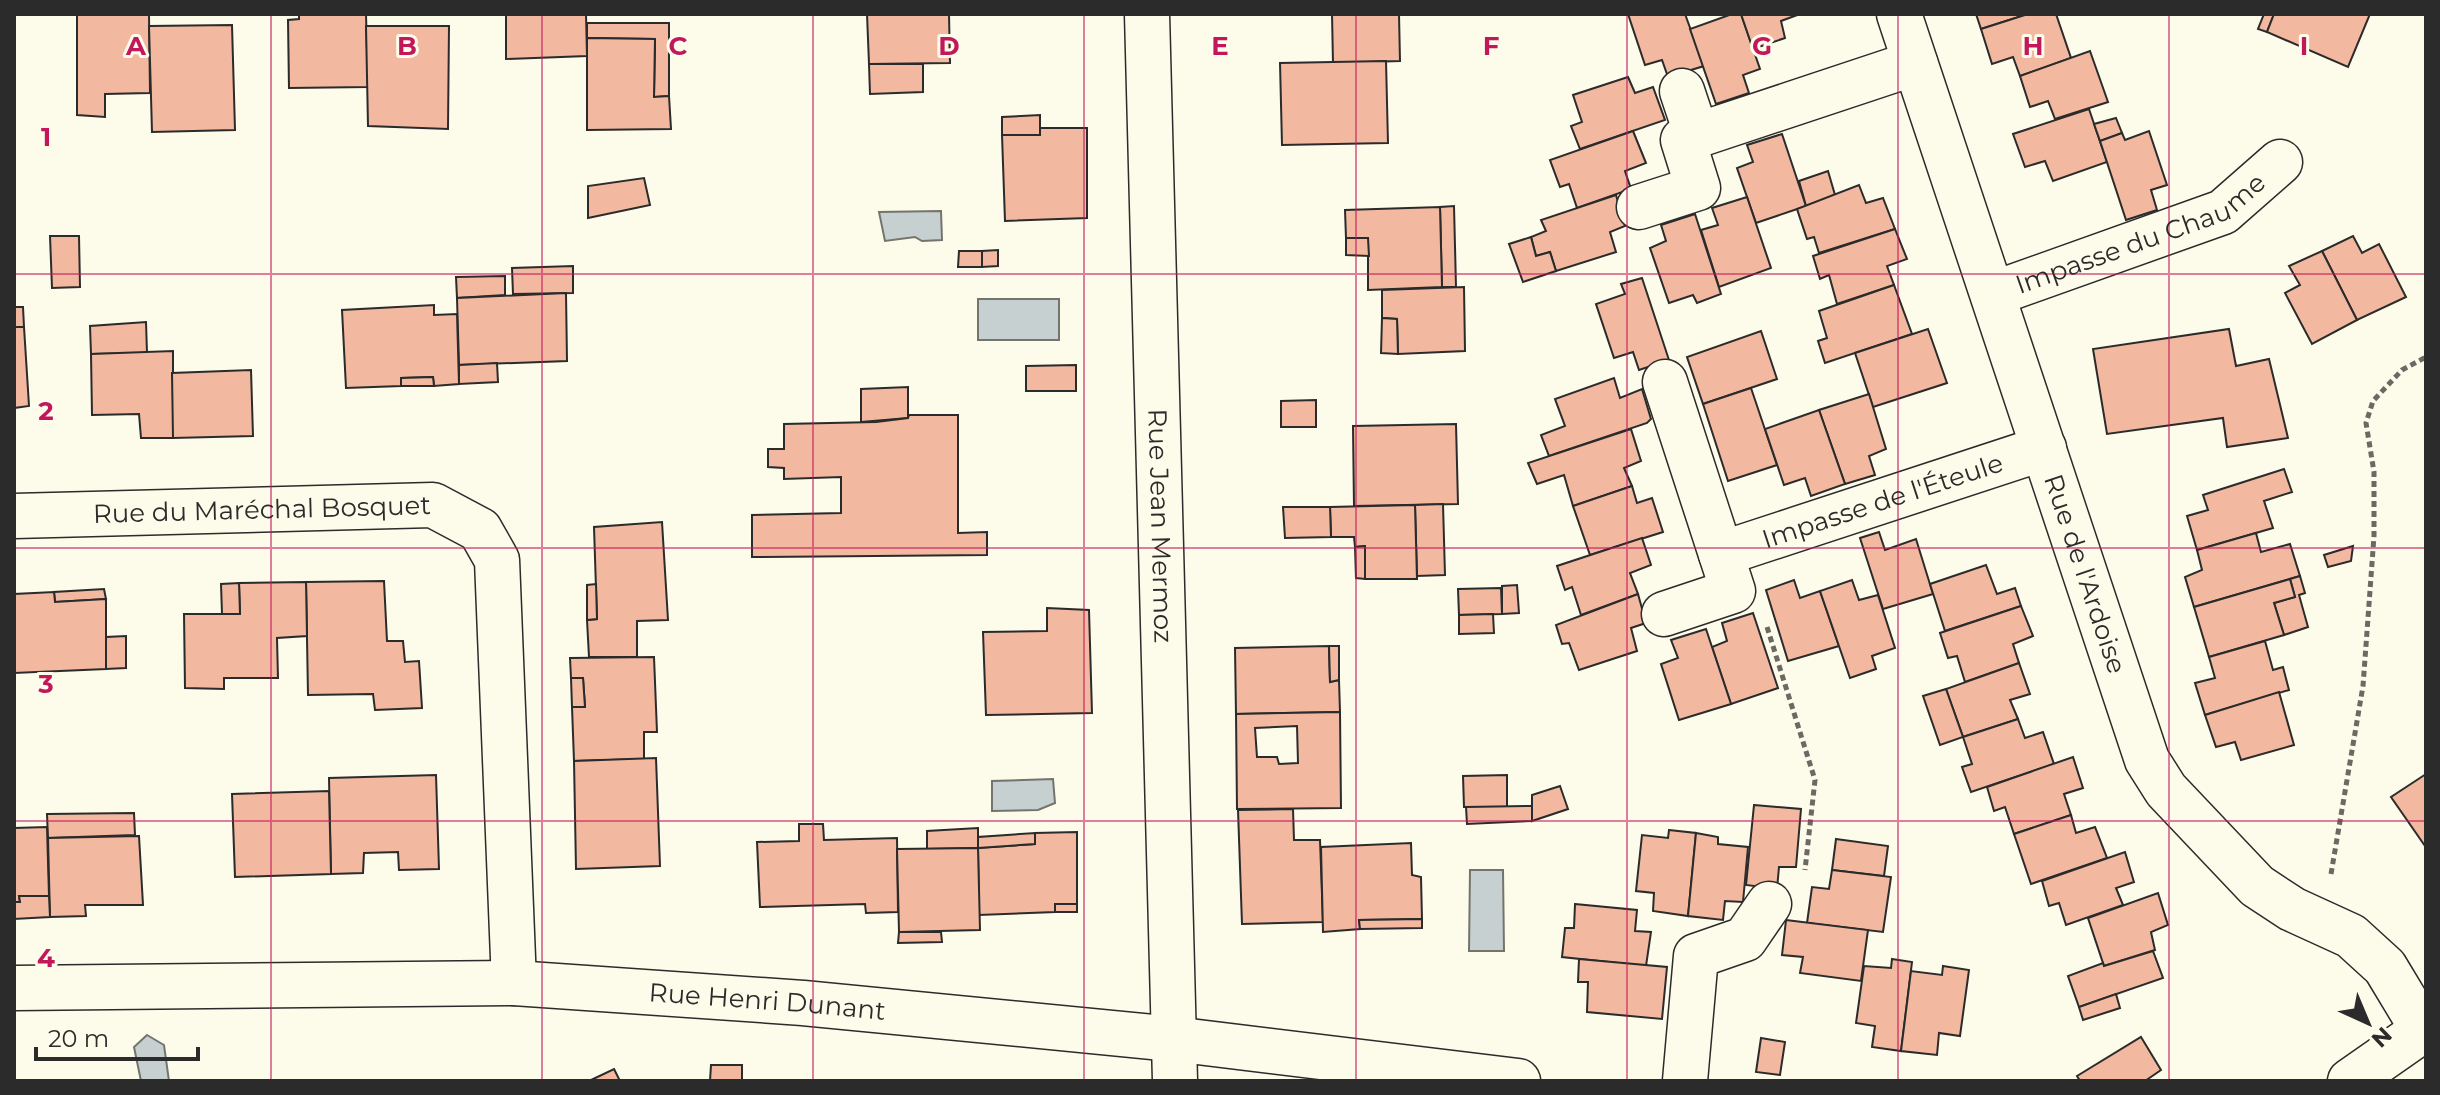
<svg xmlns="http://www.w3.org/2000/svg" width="2440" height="1095" font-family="Montserrat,sans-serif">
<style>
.water{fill:#c7d0d0;stroke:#74746e;stroke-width:2}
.building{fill:#f2b8a0;stroke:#2b2b2b;stroke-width:2;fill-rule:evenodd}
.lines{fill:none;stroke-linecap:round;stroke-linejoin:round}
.minor-casing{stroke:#2b2b2b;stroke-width:47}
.major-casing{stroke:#2b2b2b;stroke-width:47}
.path{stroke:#6a6964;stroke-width:5;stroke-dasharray:6 4;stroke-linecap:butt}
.minor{stroke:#fdfbea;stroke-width:44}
.major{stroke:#fdfbea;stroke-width:44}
.grid{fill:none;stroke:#c2185b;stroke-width:2;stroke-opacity:0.55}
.labels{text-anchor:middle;stroke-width:6;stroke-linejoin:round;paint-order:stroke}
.street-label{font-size:26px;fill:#2b2b2b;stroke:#fdfbea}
.grid-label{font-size:26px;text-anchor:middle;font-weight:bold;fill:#c2185b;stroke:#fdfbea;stroke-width:6;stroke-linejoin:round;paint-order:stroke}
</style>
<rect width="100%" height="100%" fill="#fdfbea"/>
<g class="water">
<polygon points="941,211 942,240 922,241 915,237 885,241 879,212"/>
<rect x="978" y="299" width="81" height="41"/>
<polygon points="1053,779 1055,803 1038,810 992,811 992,781"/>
<polygon points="1470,870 1503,870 1504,951 1469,951"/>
<polygon points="147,1035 164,1045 169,1081 141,1081 134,1047"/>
</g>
<g class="building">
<polygon points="77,14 149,14 150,93 105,94 105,117 77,115"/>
<polygon points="299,14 366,14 368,87 289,88 288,20 299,19"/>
<polygon points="506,14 586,14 587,56 506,59"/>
<polygon points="867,14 949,14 950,63 869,64"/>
<polygon points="1332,14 1399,14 1400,61 1333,63"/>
<polygon points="1628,14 1685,14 1704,66 1668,77 1662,60 1645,65"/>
<polygon points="1732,14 1741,14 1760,69 1743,75 1749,93 1716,104 1690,29"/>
<polygon points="1741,14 1800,14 1781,21 1785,38 1753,49"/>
<polygon points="1976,14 2028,14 1981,29"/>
<polygon points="2028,14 2056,14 2071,58 2020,76 2013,57 1992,64 1981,29"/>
<polygon points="2264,14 2274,14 2267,32 2258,29"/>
<polygon points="2274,14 2370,14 2348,67 2267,32"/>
<polygon points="587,23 669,23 669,96 654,97 655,39 587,38"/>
<polygon points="232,25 235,130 152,132 149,26"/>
<polygon points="366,26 449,26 448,129 368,126"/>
<polygon points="587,38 655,39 654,97 669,96 671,129 587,130"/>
<polygon points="2090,51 2108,102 2055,119 2048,101 2030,107 2020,76"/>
<polygon points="1386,61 1388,143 1282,145 1280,63"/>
<polygon points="869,64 923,64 923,92 870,94"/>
<polygon points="1628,77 1635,93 1653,87 1665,120 1580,149 1571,126 1582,122 1573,95"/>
<polygon points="2089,109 2107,162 2053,181 2045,161 2025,167 2013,134"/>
<polygon points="1040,115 1040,135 1002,135 1002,117"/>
<polygon points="2116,118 2122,133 2100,141 2094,124"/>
<polygon points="1040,128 1087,128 1087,218 1005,221 1002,135 1040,135"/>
<polygon points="1633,131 1646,163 1625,171 1631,189 1577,208 1569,184 1560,187 1550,160"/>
<polygon points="2149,131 2167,185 2151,190 2157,210 2126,220 2100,141 2122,133 2125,140"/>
<polygon points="1782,134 1806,206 1756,223 1737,168 1753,162 1747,145"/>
<polygon points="1828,171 1835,195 1806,206 1799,181"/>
<polygon points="644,178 650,205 588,218 588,186"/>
<polygon points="1859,185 1866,203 1883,198 1895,229 1819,253 1814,237 1807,239 1797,209"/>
<polygon points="1616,195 1625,226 1610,232 1616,252 1556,271 1550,252 1536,256 1531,237 1546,231 1541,220"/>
<polygon points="1747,197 1771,268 1719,287 1701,230 1718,225 1712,208"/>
<polygon points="1454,206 1456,287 1442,287 1440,207"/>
<polygon points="1440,207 1442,287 1368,290 1368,238 1346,238 1345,210"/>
<polygon points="1695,214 1721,294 1697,303 1693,295 1669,303 1650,248 1666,241 1661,225"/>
<polygon points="1895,229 1907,259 1887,266 1894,285 1837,304 1829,275 1820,279 1813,256"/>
<polygon points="50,236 79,236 80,287 52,288"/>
<polygon points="2353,236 2362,253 2379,244 2406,297 2357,320 2322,251"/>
<polygon points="1531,237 1536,256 1550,252 1556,271 1523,282 1509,244"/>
<polygon points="1346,238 1368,238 1369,256 1346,255"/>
<polygon points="998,250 998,266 982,267 982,251"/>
<polygon points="959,251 982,251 982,267 958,267"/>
<polygon points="2322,251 2357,320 2312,344 2285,293 2300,285 2289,266"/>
<polygon points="573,266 573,293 513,294 512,268"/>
<polygon points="505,276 505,295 457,298 456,277"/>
<polygon points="1642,278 1669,360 1639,370 1633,352 1614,358 1596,304 1625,294 1621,284"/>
<polygon points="1894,285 1912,334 1825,363 1818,341 1827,338 1819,311"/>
<polygon points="1464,287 1465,351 1398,354 1397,319 1382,318 1382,290"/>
<polygon points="566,293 567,361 459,365 457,298"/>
<polygon points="434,305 434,315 457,314 459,384 434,386 433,377 401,378 401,386 346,388 342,310"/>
<polygon points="14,307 23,307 24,327 14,327"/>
<polygon points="1382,318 1397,319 1398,354 1381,353"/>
<polygon points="146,322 147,353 91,354 90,326"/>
<polygon points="14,327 24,327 29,406 14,408"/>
<polygon points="1928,329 1947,383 1873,407 1855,353"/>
<polygon points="2229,329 2236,366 2269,359 2288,438 2227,447 2223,418 2107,434 2093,349"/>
<polygon points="1761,331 1777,379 1703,404 1687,357"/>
<polygon points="173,351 173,438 141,438 139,414 92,415 91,354"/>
<polygon points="497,363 498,382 459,384 459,365"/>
<polygon points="1076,365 1076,391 1026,391 1026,366"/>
<polygon points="251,370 253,436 173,438 172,373"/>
<polygon points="433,377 434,386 401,386 401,378"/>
<polygon points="1614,378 1620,398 1642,389 1651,419 1647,423 1549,456 1541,435 1565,426 1555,399"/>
<polygon points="908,387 908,418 861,422 861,389"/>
<polygon points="1751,388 1777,465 1728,481 1703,404"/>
<polygon points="1869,394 1886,449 1869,456 1875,475 1845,484 1819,410"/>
<polygon points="1316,400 1316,427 1281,427 1281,401"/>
<polygon points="1819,410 1845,484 1811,496 1805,478 1784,485 1765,429"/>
<polygon points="909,415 958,415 958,533 987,532 987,555 752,557 752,515 841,513 841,477 784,479 784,468 768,467 768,449 784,449 784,424 876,422 908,418"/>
<polygon points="1456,424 1458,504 1354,506 1353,426"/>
<polygon points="1631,429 1641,461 1624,468 1632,486 1573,506 1564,475 1537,484 1528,463"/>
<polygon points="2284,469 2292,492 2264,501 2273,528 2197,550 2187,516 2208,510 2203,495"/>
<polygon points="1632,486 1637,503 1652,498 1663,532 1590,555 1573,506"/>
<polygon points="1443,504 1445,575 1417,576 1415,505"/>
<polygon points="1415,505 1417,579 1365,579 1365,546 1355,547 1354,537 1331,537 1330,507"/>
<polygon points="1283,507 1330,507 1331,537 1285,538"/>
<polygon points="662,522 668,620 637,621 637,657 589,657 587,620 597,619 594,527"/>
<polygon points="1879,532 1885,550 1916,539 1933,594 1883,609 1860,538"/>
<polygon points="2256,533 2261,552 2290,544 2300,576 2194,607 2185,577 2202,570 2197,550"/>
<polygon points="1642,538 1651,565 1630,573 1638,594 1581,615 1572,587 1565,590 1557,566"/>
<polygon points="1365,546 1365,579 1356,578 1355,547"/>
<polygon points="2353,546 2351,561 2328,567 2324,555"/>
<polygon points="1986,565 1997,594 2015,588 2021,606 1945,631 1930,584"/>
<polygon points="2300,576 2305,593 2299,595 2308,627 2284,635 2274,603 2295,597 2290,579"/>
<polygon points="2290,579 2295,597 2274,603 2284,635 2209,657 2194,607"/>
<polygon points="1794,580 1800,598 1820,591 1839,646 1788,661 1766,590"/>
<polygon points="1852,580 1859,600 1878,595 1895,648 1872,656 1876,669 1850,678 1820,591"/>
<polygon points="384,581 387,641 403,641 405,662 419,661 422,708 375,710 373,694 308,695 306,582"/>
<polygon points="306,582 307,636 277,638 278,678 224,678 224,689 185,688 184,614 240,614 239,583"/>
<polygon points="239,583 240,614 222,614 221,584"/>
<polygon points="596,584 597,619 587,620 587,585"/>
<polygon points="1517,585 1519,613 1502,614 1502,586"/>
<polygon points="1501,588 1502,614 1459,615 1458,589"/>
<polygon points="104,589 106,599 55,602 54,592"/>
<polygon points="54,592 55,602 106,599 106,669 14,673 14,594"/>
<polygon points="1638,594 1646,623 1631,628 1637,651 1579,670 1569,643 1562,644 1556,625"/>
<polygon points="2021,606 2033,636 2013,644 2019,663 1965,682 1957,656 1948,658 1940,633"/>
<polygon points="1047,608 1089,610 1092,713 986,715 983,632 1047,631"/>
<polygon points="1753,613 1778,688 1731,704 1712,647 1727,641 1722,623"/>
<polygon points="1493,614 1494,633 1459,634 1459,615"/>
<polygon points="1706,629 1731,704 1679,720 1661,664 1678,658 1671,640"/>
<polygon points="126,636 126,668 106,669 106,637"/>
<polygon points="2265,641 2273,670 2283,667 2289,690 2205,715 2195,683 2215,678 2209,657"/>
<polygon points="1329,646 1330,682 1339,680 1340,712 1236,714 1235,648"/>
<polygon points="1329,646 1339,646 1339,680 1330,682"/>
<polygon points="654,657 657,732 644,732 644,759 574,761 572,707 585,707 583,678 571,678 570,658"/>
<polygon points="2019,663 2030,694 2010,700 2018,719 1963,737 1946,689"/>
<polygon points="571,678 583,678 585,707 572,707"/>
<polygon points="1946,689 1963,737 1940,745 1923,696"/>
<polygon points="2279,692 2294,745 2241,760 2235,742 2216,747 2205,715"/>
<path d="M1340,712L1341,808L1237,809L1236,714ZM1297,726L1298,763L1279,764L1277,757H1257L1255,728Z"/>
<polygon points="2018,719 2025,738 2043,732 2054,764 1971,792 1962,767 1972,764 1963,737"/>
<polygon points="2073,757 2083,788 2064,794 2071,815 2014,834 2005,807 1994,811 1987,787"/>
<polygon points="656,758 660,866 576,869 574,761"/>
<polygon points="2426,774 2426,845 2425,846 2391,797"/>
<polygon points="436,775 439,869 399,870 398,852 364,853 363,873 331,874 329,778"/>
<polygon points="1507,775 1507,807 1464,807 1463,776"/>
<polygon points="1560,786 1568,809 1532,821 1532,795"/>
<polygon points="329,791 331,874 235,877 232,794"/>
<polygon points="1754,805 1801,809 1796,867 1779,867 1777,889 1746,885"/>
<polygon points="1532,806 1532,821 1467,824 1466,807"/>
<polygon points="1293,809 1294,840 1320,840 1323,922 1242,924 1238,810"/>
<polygon points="134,813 135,835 48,838 47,814"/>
<polygon points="2071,815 2076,833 2095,827 2107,858 2031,884 2014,834"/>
<polygon points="799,824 823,824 824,840 897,838 898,912 866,913 865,904 760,907 757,842 799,841"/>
<polygon points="47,827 49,896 19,896 20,902 14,902 14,828"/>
<polygon points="978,828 978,848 927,849 927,831"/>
<polygon points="1669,830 1696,833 1688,916 1653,911 1654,893 1636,891 1642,835 1668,838"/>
<polygon points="1077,832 1077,904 1055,904 1055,912 979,915 978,848 1035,844 1035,833"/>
<polygon points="1035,833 1035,844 978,848 978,837"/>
<polygon points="1696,833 1718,837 1718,844 1748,847 1743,902 1725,901 1723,920 1688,916"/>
<polygon points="139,836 143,905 85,905 86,916 50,917 48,838"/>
<polygon points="1836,839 1888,846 1884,876 1832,870"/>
<polygon points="1411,843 1412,875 1421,877 1422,919 1359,920 1360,929 1323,932 1321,847"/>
<polygon points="978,848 980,930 899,932 897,849"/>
<polygon points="2125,852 2134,882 2116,888 2123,905 2066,925 2059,903 2049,906 2042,881"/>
<polygon points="1832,870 1891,877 1883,932 1807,923 1812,887 1829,889"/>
<polygon points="2158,893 2168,925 2151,932 2155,950 2104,966 2088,918"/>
<polygon points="19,896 49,896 50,917 14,919 14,902 20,902"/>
<rect x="1055" y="904" width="22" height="8"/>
<polygon points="1575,904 1637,910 1635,931 1651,932 1646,966 1562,957 1565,928 1574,928"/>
<polygon points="1422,919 1422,928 1360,929 1359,920"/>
<polygon points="1786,920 1868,930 1861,981 1800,973 1803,957 1782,955"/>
<polygon points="899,932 941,932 942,942 898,943"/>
<polygon points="2153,951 2163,978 2079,1007 2068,976 2103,963 2104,966"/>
<polygon points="1579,959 1667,967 1662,1019 1587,1012 1588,982 1578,982"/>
<polygon points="1892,959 1912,962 1901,1051 1872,1047 1875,1026 1856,1023 1864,966 1891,968"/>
<polygon points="1943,966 1969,970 1960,1036 1939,1033 1937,1055 1901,1051 1911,971 1942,975"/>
<polygon points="2116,994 2120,1008 2083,1020 2079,1007"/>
<polygon points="2141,1037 2161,1070 2145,1081 2080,1081 2077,1076"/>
<polygon points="1761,1038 1785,1042 1780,1075 1756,1072"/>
<polygon points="711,1065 742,1065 742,1081 710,1081"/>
<polygon points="614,1069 620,1081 589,1081"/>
</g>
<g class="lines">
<defs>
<g id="minor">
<path id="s1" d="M1147,14L1175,1081"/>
<path id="s2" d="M1899,14L2147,760L2166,790L2257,886L2292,909L2351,936L2385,967L2423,1030"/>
<polyline points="1682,91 1697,136"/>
<polyline points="1639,207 1698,188 1683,140 1915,63"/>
<path id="s3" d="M1993,294L2223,212L2280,162"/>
<path id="s4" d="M14,516L433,505L480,530L497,560L514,983"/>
<path id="s5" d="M1721,554L2044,448"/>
<polyline points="1664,614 1733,591 1665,382"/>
<path id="s6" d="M14,988L514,983L803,1003L1173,1039L1518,1081"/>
<polyline points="1685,1081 1696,956 1745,939 1769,904"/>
</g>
<polyline id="major" points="2350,1081 2426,1028"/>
</defs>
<use href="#minor" class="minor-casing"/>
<use href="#major" class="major-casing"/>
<g class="path">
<polyline points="1767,627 1815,780 1805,870"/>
<polyline points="2331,874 2363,686 2374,536 2374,472 2366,423 2373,401 2402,370 2426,357"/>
</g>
<use href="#minor" class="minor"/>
<use href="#major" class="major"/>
</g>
<path class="grid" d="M271,14V1081M542,14V1081M813,14V1081M1084,14V1081M1356,14V1081M1627,14V1081M1898,14V1081M2169,14V1081M14,274H2426M14,548H2426M14,821H2426"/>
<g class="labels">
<g class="street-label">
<text dy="9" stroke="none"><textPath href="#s3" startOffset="160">Impasse du Chaume</textPath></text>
<text dy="9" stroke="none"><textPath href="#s5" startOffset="170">Impasse de l'Éteule</textPath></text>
<text dy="9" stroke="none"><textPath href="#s4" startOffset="248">Rue du Maréchal Bosquet</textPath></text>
<text dy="9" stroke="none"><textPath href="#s1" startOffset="512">Rue Jean Mermoz</textPath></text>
<text dy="9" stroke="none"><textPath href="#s2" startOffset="590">Rue de l'Ardoise</textPath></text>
<text dy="9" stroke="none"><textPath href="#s6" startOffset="754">Rue Henri Dunant</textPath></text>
</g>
</g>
<g class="grid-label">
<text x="136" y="55">A</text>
<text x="407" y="55">B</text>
<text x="678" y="55">C</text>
<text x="949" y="55">D</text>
<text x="1220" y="55">E</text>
<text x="1491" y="55">F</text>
<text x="1762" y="55">G</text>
<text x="2033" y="55">H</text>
<text x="2304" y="55">I</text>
<text x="46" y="146">1</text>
<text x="46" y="420">2</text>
<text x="46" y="693">3</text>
<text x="46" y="967">4</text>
</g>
<rect width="2440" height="1095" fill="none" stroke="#2b2b2b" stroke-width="32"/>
<g transform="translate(2368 1023) rotate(136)" stroke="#fdfbea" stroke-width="6" paint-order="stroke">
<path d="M0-6L14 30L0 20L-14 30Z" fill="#2b2b2b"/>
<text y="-12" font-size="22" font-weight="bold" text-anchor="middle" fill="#2b2b2b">N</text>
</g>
<path d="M36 1047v12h162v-12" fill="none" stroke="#2b2b2b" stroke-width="4"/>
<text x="48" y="1047" font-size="24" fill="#2b2b2b" stroke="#fdfbea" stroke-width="6" paint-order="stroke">20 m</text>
</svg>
